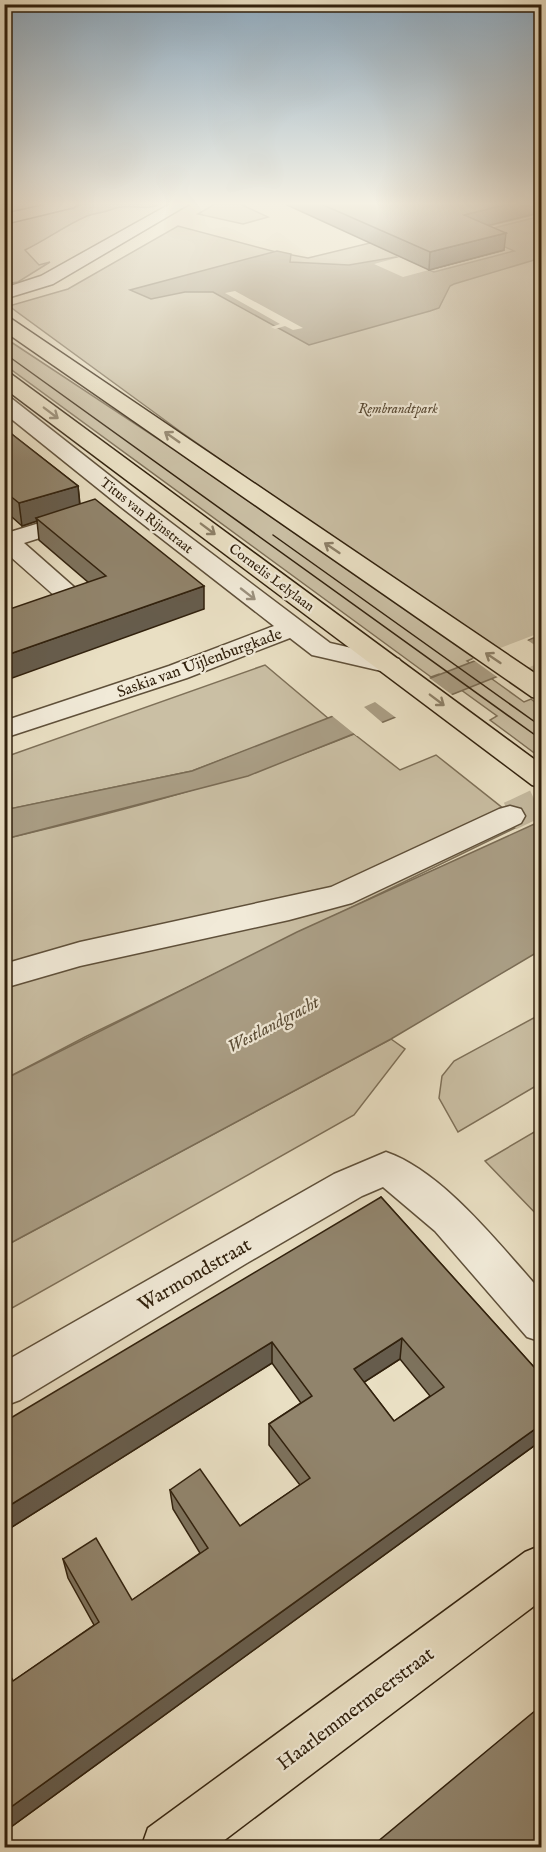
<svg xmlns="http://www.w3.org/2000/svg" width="546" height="1852" font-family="'IM FELL English',serif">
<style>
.green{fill:#cabfa4;stroke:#7e7058;stroke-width:1.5}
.water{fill:#aa9e85;stroke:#7a6c55;stroke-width:1.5}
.pier{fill:#e9dfc3}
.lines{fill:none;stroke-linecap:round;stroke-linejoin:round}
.minor-tunnel{stroke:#c4b99f;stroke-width:29;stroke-dasharray:29 15;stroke-linecap:butt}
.minor-casing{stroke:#5f503a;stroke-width:3}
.major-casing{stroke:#31210d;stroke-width:3}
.highway-casing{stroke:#31210d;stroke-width:3}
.minor{fill:#f1ead8;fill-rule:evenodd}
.major{fill:#e9dfc3;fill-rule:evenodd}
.highway{fill:#e9dfc3;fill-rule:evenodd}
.tram{stroke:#31210d;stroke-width:1.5}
.wall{fill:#7d725d;stroke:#31210d;stroke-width:1.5;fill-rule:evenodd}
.shaded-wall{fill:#665c4c;stroke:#31210d;stroke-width:1.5}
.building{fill:#91846c;stroke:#31210d;stroke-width:1.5;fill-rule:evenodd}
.oneway{stroke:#8d8068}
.oneway2{stroke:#9b907d}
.labels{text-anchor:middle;stroke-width:4.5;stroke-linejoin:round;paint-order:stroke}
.far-park-label{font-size:14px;font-style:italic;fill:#574833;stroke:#f1ead8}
.far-street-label{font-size:14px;fill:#31210d;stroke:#f1ead8}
.street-label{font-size:16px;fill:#31210d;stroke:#f1ead8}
.water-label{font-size:18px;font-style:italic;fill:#5b4d37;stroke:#f1ead8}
.near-street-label{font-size:20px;fill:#31210d;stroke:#f1ead8}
</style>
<rect width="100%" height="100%" fill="#e9dfc3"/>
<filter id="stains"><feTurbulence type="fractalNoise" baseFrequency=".00333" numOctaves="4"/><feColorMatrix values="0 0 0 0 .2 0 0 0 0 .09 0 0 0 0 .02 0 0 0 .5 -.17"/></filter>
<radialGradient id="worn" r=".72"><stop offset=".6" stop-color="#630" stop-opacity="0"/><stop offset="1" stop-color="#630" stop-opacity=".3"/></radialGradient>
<g class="green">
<path d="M85,204H160C145,212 128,202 110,210C102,213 95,213 87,216C66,225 46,240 25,250L39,265L50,262L18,282L5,284L4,223Z"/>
<polygon points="215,204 240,204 268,217 243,224 198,214"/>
<polygon points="541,213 541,682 181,432 9,306 68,289 178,226 276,252 308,258 374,242 433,269 502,251 462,233"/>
<polygon points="5,338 172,448 474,658 467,661 524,702 531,699 541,707 541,758 490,720 497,716 439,674 431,677 5,365"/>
<polygon points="265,665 329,719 192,771 5,810 5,757"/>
<path d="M354,734L400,770L436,755L523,824L85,1037L5,1079L4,839C123,811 241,780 354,734Z"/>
<polygon points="541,1014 541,1083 458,1132 439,1098 442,1076 454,1061"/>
<polygon points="391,1039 405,1049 354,1115 5,1312 5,1246"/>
<polygon points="541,1128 541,1219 485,1161"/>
</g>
<g class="water">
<polygon points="541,216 541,258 454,284 450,286 439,308 430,311 309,345 213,292 185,292 151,299 130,290 277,251 291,254 290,262 349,265 396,257 434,272 514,251 474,233"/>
<polygon points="541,635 541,659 248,776 5,839 4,810 192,771"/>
<polygon points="541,821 541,950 391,1039 5,1246 5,1079 297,932"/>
</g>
<g class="pier">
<polygon points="400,257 429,270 403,277 374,264"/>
<polygon points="235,291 303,328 293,330 285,326 275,329 271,327 280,324 225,293"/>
<polygon points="542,632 541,636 539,634 527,640 541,649 542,662 500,679 472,659"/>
<polygon points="428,677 455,697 399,720 375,702 364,707 385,725 357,736 331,715"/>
</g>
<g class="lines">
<polyline class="minor-tunnel" points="510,816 542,801"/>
<defs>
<g id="minor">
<polygon points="170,204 189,204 53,284 4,299 4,288 41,276"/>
<polygon points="4,396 11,398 137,497 330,643 399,659 403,665 399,671 390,673 321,657 312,655 290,638 187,678 4,738 4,721 169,666 274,626 121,507 4,413"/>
<polygon points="82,510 90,512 94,517 90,522 24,543 74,587 77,592 74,597 65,599 56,597 4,551 4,531 10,532"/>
<polygon points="510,806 521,809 525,816 521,823 352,903 289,920 80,966 4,988 4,964 80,942 331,887 499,809"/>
<path d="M386,1152C444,1172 501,1247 542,1292V1342L527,1337L435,1231L383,1187L362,1196L247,1263L20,1400L4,1406V1362L334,1174Z"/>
</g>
<g id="major">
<polygon points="4,317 10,318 542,678 542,699 532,697 4,331"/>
<polygon points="4,372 11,374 542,765 542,788 532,785 4,388"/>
<polygon points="542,1545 542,1600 214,1848 141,1848 148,1828 525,1552"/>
</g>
<polygon id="highway" points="50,204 77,204 74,207 4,224 4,214"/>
</defs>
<use href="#minor" class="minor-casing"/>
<use href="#major" class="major-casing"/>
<use href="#highway" class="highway-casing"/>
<use href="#minor" class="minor"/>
<use href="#major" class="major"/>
<use href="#highway" class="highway"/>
<g class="tram">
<polyline points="4,353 542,740"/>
<polyline points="273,535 542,727"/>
</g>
</g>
<g class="wall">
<polygon points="285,204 542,204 542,212 488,225 504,250 429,270"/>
<polygon points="4,428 78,486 80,504 204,609 88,582 39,540 37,521 22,526 4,510"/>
<path d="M381,1197L542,1376V1440L4,1832V1664L13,1681L94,1625L68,1578L63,1559L132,1600L200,1553L173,1509L170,1490L240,1526L300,1485L269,1445V1424L301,1403L272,1363L4,1532ZM400,1359L430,1396L394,1421L364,1382Z"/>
</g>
<g class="shaded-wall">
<polygon points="508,204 542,204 542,212 462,232 464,215"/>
<polygon points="506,233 504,250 429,270 430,252"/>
<polygon points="78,486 80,508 36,518 37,521 22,526 19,503"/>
<polygon points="204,586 204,609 4,681 4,656"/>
<polygon points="402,1338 400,1359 352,1390 354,1369"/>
<polygon points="272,1342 272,1363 4,1532 4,1509"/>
<polygon points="542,1424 542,1440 4,1832 4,1812"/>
</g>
<g class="building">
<polygon points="321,204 508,204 464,215 506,233 430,252"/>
<polygon points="4,428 78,486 19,503 4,491"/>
<polygon points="95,499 204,586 4,656 4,611 106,576 36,518"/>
<path d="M381,1197L542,1376V1424L4,1812V1664L13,1681L99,1622L63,1559L96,1538L132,1600L208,1548L170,1490L200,1469L240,1526L310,1478L269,1424L312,1396L272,1342L4,1509V1422ZM402,1338L444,1387L394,1421L354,1369Z"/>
<polygon points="542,1705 542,1848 370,1848"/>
</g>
<defs><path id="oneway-shaft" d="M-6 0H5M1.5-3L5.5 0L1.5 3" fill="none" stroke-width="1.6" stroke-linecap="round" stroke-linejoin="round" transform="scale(1.5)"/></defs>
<g class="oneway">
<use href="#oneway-shaft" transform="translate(51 413) rotate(37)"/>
<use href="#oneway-shaft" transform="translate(172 437) rotate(-145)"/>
<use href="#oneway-shaft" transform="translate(208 529) rotate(37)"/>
<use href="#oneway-shaft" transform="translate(332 548) rotate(-146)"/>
<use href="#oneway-shaft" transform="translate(493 658) rotate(-146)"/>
<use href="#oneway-shaft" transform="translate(437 700) rotate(37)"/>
</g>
<use class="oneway2" href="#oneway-shaft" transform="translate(248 594) rotate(38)"/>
<linearGradient id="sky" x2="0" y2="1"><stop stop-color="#8fabc0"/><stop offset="0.44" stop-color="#f5f1e4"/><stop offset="1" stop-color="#f5f1e4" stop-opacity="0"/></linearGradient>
<rect width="546" height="463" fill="url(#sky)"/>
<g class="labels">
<g class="far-park-label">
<text x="398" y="413">Rembrandtpark</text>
</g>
<g class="far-street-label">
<text transform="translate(147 515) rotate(38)" y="5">Titus van Rijnstraat</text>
<text transform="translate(272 577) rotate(37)" y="5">Cornelis Lelylaan</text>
</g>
<g class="street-label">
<text transform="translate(199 662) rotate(-20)" y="6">Saskia van Uijlenburgkade</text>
</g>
<g class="water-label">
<text transform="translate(273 1024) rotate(-28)" y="6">Westlandgracht</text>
</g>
<g class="near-street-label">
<text transform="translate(194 1274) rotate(-30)" y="7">Warmondstraat</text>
<text transform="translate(355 1708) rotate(-37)" y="7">Haarlemmermeerstraat</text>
</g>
</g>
<rect width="546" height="1852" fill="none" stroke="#e9dfc3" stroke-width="24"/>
<rect x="6" y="6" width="534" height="1840" fill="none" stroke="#31210d" stroke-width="3"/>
<rect x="12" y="12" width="522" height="1828" fill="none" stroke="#31210d" stroke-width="1.5"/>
<rect width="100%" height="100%" filter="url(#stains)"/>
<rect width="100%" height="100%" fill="url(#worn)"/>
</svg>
